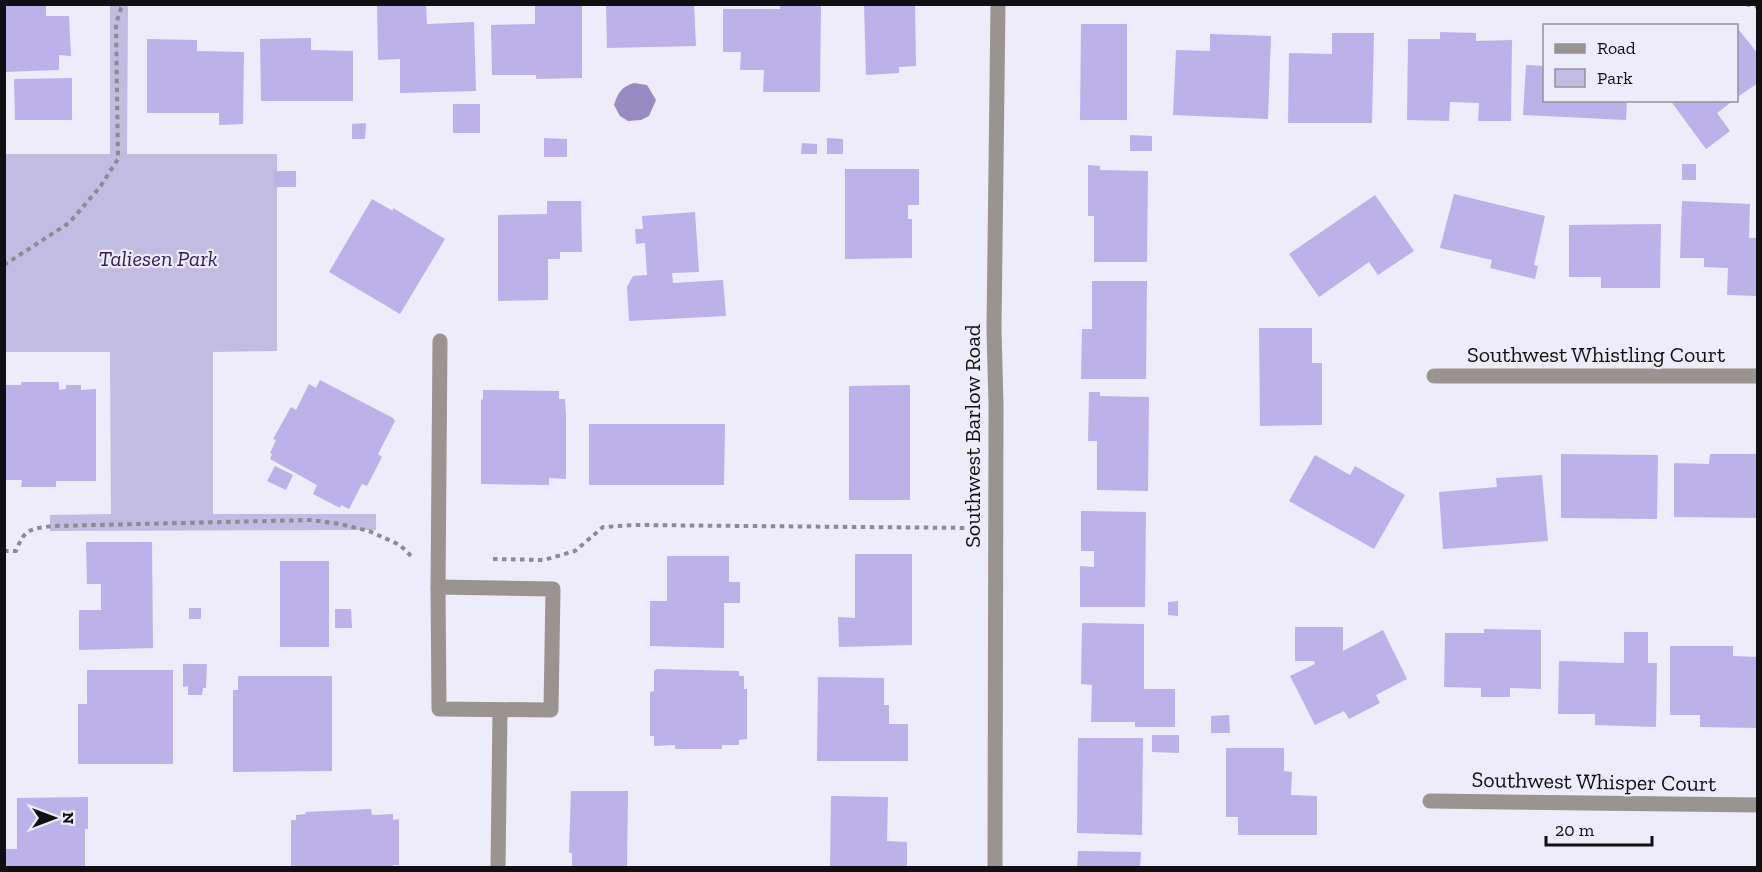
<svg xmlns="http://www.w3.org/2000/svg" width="1762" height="872" font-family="'Zilla Slab',serif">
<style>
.green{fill:#c2bbe2}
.water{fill:#978bc2}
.building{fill:#bcb1e9}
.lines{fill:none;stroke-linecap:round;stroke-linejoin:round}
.path{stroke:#8c8a94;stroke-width:4;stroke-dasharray:4.5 4.5;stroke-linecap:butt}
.service{stroke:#99948f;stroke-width:15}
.minor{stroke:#99948f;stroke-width:15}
.labels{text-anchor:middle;stroke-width:4.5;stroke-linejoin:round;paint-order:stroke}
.park-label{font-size:22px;font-style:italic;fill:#301a5b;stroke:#eeebfa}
.street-label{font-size:22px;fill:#100f13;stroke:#eeebfa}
</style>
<rect width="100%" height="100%" fill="#eeebfa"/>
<polygon class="green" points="110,5 128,5 127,154 277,154 277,351 213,352 213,514 376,514 376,530 50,531 50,515 111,514 110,352 5,352 4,154 110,154"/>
<path class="water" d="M634,83L647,85L656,100L649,116L641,120L628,121L620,116L614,105C618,93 621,87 634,83Z"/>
<g class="building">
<polygon points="4,4 46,4 46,16 69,16 71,56 59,55 59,70 4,72"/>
<polygon points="377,4 426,4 427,24 474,22 476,91 400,93 400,59 378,60"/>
<polygon points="535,4 582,4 582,78 536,79 536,75 492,75 491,25 535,24"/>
<polygon points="606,4 694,4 696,46 607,48"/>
<polygon points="780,4 821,4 820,92 763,92 764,70 740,70 741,52 723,52 723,9 780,9"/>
<polygon points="864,4 915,4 916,66 899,67 899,73 866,75"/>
<polygon points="1081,24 1127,24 1127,120 1080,120"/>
<polygon points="1739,30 1758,54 1758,83 1736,98 1736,32"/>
<polygon points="1440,32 1476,33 1476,41 1512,40 1511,121 1478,121 1479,103 1450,102 1449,121 1407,120 1408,39 1440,39"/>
<polygon points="1332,33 1374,33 1372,123 1288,123 1289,53 1332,54"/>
<polygon points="1210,34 1271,36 1268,119 1173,115 1176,50 1210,51"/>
<polygon points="311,38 311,50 353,51 353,101 261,101 260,39"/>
<polygon points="147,39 197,40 197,51 244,52 243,124 219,125 219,113 147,113"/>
<polygon points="1526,65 1544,66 1544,100 1627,100 1626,120 1523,115"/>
<polygon points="72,78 72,120 15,120 14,79"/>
<polygon points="1670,100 1734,100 1717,113 1730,131 1706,149"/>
<rect x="453" y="104" width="27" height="29"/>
<polygon points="366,123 365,139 352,139 352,124"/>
<polygon points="1130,135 1152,136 1152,151 1130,151"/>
<polygon points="544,138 567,139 567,157 544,157"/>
<polygon points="827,138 843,139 843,154 827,154"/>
<polygon points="802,143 817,144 817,154 801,154"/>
<rect x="1682" y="164" width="14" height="16"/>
<polygon points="1088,165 1100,166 1100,170 1148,171 1147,262 1094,262 1094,216 1088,216"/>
<polygon points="845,169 919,169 919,205 908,205 908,219 912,219 912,258 845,259"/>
<rect x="274" y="171" width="22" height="16"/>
<polygon points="1454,194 1545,216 1534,265 1538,266 1535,279 1490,268 1492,260 1440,248"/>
<polygon points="1375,195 1414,251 1378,275 1369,262 1319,297 1289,254"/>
<polygon points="372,199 393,211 393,208 445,239 400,314 329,272"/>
<polygon points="547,201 581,201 582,252 560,252 560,259 548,259 548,300 498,301 498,215 547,214"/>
<polygon points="1682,201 1750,204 1749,238 1758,238 1758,296 1727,295 1728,268 1704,267 1704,258 1680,258"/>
<polygon points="695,212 699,272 672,273 673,283 723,280 726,316 629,321 627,287 633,276 647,275 645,243 636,244 635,229 643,229 642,216"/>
<polygon points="1661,224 1660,288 1601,288 1601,277 1569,277 1569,225"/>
<polygon points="1092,281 1147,281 1146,379 1081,379 1082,329 1092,329"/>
<polygon points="1259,328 1312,328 1312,363 1322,363 1322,425 1260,426"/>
<polygon points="320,380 393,418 395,421 378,454 382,457 367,486 362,484 349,509 341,505 340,508 313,494 317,485 270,459 272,454 270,453 276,440 273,439 291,407 296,410 309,384 316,388"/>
<polygon points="21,382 59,382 59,390 66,389 66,385 81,385 81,390 96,389 96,481 56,481 56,487 21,487 22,480 4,480 4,389 6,389 6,385 21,385"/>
<polygon points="910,385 910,500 849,500 849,386"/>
<polygon points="483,390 559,391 559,399 565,399 566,416 566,479 549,478 549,485 481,484 481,400 483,399"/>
<polygon points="1089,392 1100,392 1100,396 1149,397 1148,491 1097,490 1097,441 1088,441"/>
<polygon points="589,424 725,424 724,485 589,485"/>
<polygon points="1561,454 1658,455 1657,519 1561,518"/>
<polygon points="1710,454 1758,454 1758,518 1674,517 1674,463 1709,464"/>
<polygon points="1315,455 1350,475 1355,466 1405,495 1374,549 1289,501"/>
<polygon points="275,466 293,475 286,490 267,481"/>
<polygon points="1542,475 1548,541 1443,549 1439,492 1497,487 1496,478"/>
<polygon points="1081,511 1146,512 1145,607 1080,607 1080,566 1094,567 1094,551 1081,551"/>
<polygon points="86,542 152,542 153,648 79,650 79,610 101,610 101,584 87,584"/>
<polygon points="855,554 912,554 912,645 839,647 838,617 855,618"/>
<polygon points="667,556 729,556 729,582 740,582 740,603 724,603 724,648 650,646 650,601 667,601"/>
<rect x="280" y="561" width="49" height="86"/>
<polygon points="1178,601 1178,616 1168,615 1168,602"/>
<rect x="189" y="608" width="12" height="11"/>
<polygon points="335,609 351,609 352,628 335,628"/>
<polygon points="1082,623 1144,624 1144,689 1175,689 1175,727 1135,727 1135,722 1091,722 1092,685 1081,684"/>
<polygon points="1295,627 1343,627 1343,651 1383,630 1407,679 1376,695 1380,703 1349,719 1344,711 1315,725 1290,676 1315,664 1314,661 1295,661"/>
<polygon points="1484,629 1541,630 1541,689 1510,688 1510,697 1481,697 1481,688 1444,687 1445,633 1484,633"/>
<polygon points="1624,632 1648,632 1648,663 1657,663 1656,727 1595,725 1595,714 1558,714 1559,661 1624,663"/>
<polygon points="1670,646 1733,646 1733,656 1758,657 1758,728 1700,727 1700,715 1670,715"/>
<polygon points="183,664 207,664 206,688 203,688 202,695 188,695 188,686 183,687"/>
<polygon points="657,669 739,671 739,676 744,676 744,689 747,689 747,739 739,740 739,745 722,745 722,749 675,749 675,745 654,746 654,736 650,736 650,692 654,691 654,671"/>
<polygon points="87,670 173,670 173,764 78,764 78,704 87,704"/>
<polygon points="238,676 332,676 332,771 233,772 233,690 238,690"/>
<polygon points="818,677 884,678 884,705 889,705 889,724 908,724 908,761 817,761"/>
<polygon points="1229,715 1230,733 1211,733 1211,716"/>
<polygon points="1152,735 1179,735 1179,753 1152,752"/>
<polygon points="1078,738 1143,738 1142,835 1077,833"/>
<polygon points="1226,748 1284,748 1284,771 1292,772 1291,795 1317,796 1317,835 1238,835 1238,817 1226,817"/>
<polygon points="571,791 628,791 627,868 572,868 572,853 569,853"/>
<polygon points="831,796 888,797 887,841 907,842 907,868 830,868"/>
<polygon points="88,797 88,829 85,829 85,868 4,868 4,849 17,849 17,798"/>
<polygon points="371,809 372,815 393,814 393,820 399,819 399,865 393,865 393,868 291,868 291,820 296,820 296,815 306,814 305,812"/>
<polygon points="1078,851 1141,852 1140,868 1077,868"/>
</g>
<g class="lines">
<g class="path">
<polyline points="1746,4 1758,7"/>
<polyline points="4,265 69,223 100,187 118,159 116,24 121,8 124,4"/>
<path d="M4,551H16C25,528 30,529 53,526L311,520L340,524L369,531L400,545L412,557"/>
<polyline points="493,559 544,560 575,551 603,527 636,525 971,528"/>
</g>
<polyline class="service" points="438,587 440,341"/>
<g class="minor">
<polyline points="1434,376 1758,376"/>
<polygon points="438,587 553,589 551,710 439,709"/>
<polyline points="1430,801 1758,805"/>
<polyline points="498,868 500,710"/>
<polyline points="995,868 996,405 994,329 998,4"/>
</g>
</g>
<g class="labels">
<g class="park-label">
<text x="158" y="266">Taliesen Park</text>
</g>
<g class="street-label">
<text x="1596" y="362">Southwest Whistling Court</text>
<text transform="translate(972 436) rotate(-90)" y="8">Southwest Barlow Road</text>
<text transform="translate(1594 781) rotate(1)" y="8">Southwest Whisper Court</text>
</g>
</g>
<rect width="1762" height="872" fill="none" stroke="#100f13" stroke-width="12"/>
<rect x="1543" y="24" width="195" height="78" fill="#eeebfa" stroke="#95939e" stroke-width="1.5"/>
<rect x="1555" y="44" width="30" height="9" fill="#99948f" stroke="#95939e" stroke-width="1.5"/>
<text x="1597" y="54" font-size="18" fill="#100f13">Road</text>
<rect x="1555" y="69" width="30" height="18" fill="#c2bbe2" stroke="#95939e" stroke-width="1.5"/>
<text x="1597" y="84" font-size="18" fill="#100f13">Park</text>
<g transform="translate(54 818) rotate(90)" stroke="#eeebfa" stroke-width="4.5" paint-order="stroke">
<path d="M0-4.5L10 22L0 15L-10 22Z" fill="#100f13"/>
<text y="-9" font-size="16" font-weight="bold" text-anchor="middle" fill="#100f13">N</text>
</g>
<path d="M1546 836v9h106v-9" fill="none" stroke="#100f13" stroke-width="3"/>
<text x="1555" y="836" font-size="18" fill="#100f13" stroke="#eeebfa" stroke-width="4.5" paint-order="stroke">20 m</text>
</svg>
